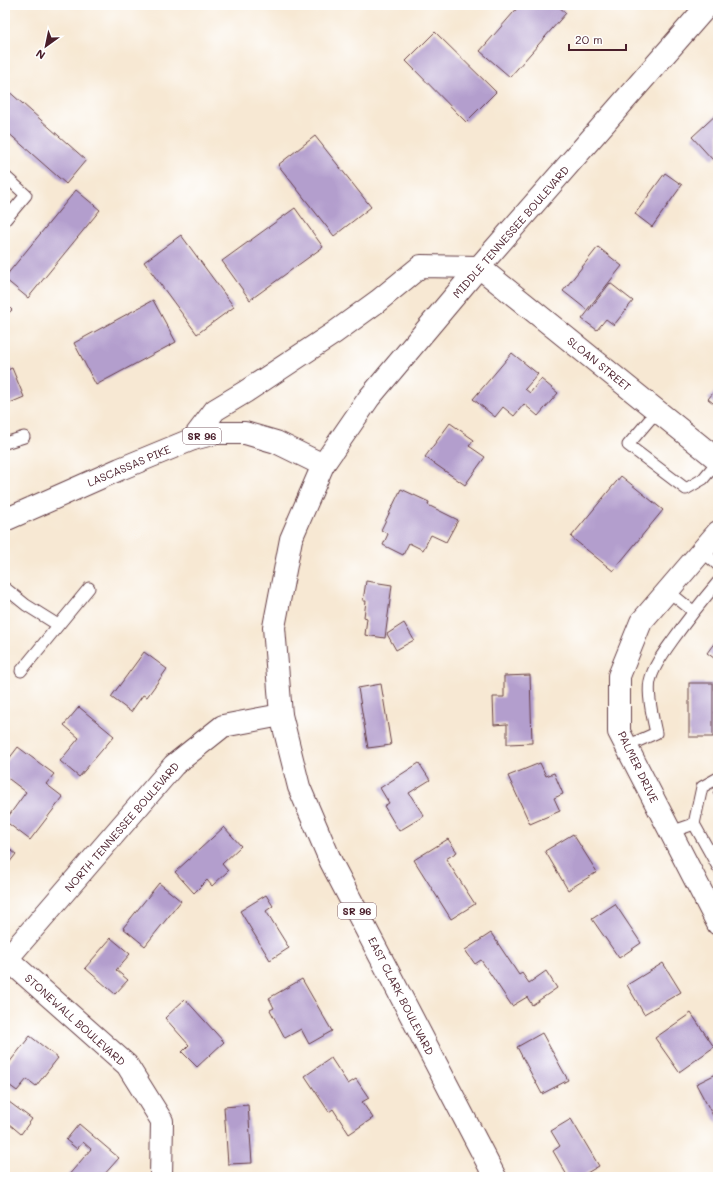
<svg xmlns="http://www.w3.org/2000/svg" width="723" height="1182" font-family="Mali,sans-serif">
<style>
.building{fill:#b39ecd}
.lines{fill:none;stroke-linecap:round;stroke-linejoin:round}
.service-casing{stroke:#643d44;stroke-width:13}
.minor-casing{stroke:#643d44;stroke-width:24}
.secondary-casing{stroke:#643d44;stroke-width:24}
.primary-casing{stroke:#643d44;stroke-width:24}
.service{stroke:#fff;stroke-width:11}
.minor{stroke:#fff;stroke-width:22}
.secondary{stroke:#fff;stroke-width:22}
.primary{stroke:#fff;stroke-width:22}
.labels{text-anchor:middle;stroke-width:3;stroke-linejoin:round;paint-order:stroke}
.shield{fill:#fff;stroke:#80626b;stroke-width:1}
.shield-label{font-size:10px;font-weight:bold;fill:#4a1f2b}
.street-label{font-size:11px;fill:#4a1f2b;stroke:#fff}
</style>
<rect width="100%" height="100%" fill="#fff"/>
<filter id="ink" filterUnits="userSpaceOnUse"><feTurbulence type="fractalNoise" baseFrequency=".025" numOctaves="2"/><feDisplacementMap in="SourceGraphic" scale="8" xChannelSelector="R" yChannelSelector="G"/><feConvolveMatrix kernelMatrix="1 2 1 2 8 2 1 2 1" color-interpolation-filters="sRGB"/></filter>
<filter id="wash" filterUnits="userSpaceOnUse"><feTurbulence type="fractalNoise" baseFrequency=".012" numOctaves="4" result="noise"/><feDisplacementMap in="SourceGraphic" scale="16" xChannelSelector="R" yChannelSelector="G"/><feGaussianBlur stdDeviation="0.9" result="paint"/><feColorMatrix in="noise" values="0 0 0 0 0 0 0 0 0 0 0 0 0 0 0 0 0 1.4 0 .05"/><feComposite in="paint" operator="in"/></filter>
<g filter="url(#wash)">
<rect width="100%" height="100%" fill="#f7e8d3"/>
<g id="blocks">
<g class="building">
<polygon points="520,5 557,5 566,13 510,77 480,51"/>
<polygon points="435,32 496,92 466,122 406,61"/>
<polygon points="5,88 86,160 66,184 5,130"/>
<polygon points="718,113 718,155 713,160 692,137"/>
<polygon points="315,136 371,207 334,236 278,165"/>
<polygon points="665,173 682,185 652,227 635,214"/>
<polygon points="76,190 100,210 28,298 5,279 5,277"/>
<polygon points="295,208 323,247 250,300 222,261"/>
<polygon points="181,235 234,307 197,334 144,262"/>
<polygon points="598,247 622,266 587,310 563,291"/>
<polygon points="610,283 633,301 614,325 606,319 597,330 582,319"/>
<polygon points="153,300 176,342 96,385 74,343"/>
<polygon points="5,303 12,310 5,316"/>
<polygon points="512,353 538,374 525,389 530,393 541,379 558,393 538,416 524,404 514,416 503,407 495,417 473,399"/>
<polygon points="12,368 24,397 5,405 5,371"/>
<polygon points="718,387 718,407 708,399"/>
<polygon points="450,423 474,440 469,446 485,457 465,485 425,457"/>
<polygon points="621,476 663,510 613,571 571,537"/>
<polygon points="401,489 429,502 428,505 458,520 446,542 431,535 423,550 409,543 403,555 383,545 388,534 381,530"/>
<polygon points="366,581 392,585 385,638 365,635 367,618 364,617 366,601 363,601"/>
<polygon points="404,623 414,640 396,650 387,634"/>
<polygon points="718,638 718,661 707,653"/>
<polygon points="144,652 167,669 147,697 143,695 131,712 111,697"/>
<polygon points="530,675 532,743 507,744 507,724 494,725 493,697 504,697 504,676"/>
<rect x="689" y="683" width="24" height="54"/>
<polygon points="381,684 391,745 368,748 358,688"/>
<polygon points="79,707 114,736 79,777 60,761 79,738 64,725"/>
<polygon points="18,747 54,774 46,784 63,797 30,840 5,821 26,792 5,776 5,764"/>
<polygon points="419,763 430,780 409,793 424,816 399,831 384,806 389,803 380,788"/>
<polygon points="540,763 546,776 554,773 563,794 554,798 560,811 530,824 508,776"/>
<polygon points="718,789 718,800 713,792"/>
<polygon points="224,827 241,846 222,864 228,871 212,886 207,880 194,893 175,872"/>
<polygon points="573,834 597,872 568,890 545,851"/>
<polygon points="448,839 457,852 446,859 475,904 451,919 414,860"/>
<polygon points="5,846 16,854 5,868"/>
<polygon points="159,883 181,901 145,946 123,928"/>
<polygon points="266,895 273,906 266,911 289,948 270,960 240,911"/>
<polygon points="615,904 641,943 619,958 592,919"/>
<polygon points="491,933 519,975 522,973 529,983 546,971 557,988 532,1005 527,997 512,1006 481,960 475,964 465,950"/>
<polygon points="111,938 130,954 116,970 128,980 115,994 85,968"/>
<polygon points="663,963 681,992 644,1014 627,985"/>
<polygon points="302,979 332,1031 309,1044 301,1029 285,1038 270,1010 274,1008 269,998"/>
<polygon points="185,999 224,1042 197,1067 182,1052 189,1045 165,1018"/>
<polygon points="691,1013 714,1047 679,1072 655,1038"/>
<polygon points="542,1033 568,1080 542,1094 517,1047"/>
<polygon points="30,1036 58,1058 36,1086 27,1079 17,1091 5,1082 5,1068"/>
<polygon points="331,1058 348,1084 356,1079 369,1098 362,1102 373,1118 349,1134 333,1109 329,1112 305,1076"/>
<polygon points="718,1073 718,1125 696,1084"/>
<polygon points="5,1099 32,1119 21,1134 8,1123 5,1127"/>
<polygon points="248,1105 252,1163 228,1164 224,1107"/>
<polygon points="571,1119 599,1166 580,1177 568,1177 553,1151 560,1146 551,1131"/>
<polygon points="79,1124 119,1158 102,1177 67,1177 91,1149 83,1142 77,1149 66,1140"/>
</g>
</g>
</g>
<g filter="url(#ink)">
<use href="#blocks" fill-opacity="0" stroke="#643d44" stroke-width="1"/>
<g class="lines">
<defs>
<g id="service">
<polyline points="5,176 26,195 5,220"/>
<polyline points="657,411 628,445 686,489 703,479 718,461"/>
<polyline points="5,443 24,437"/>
<polyline points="702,551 718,565"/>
<polyline points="5,588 26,605 58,625"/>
<polyline points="668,591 693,611"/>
<polyline points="21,671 89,588"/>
<path d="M627,746L656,733C653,719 647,695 650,681C653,667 664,652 672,641C687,620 702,601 718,582"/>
<polyline points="718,778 702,787 694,824 718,867"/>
<polyline points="671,832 694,824"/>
</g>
<g id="minor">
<polyline points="479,267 718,460"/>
<polyline points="718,532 641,622 619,676 619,732 718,924"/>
<polyline points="5,957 127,1065 162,1121 161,1177"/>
<polyline points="5,961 174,765 223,726 281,715"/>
</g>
<polyline id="secondary" points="323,465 369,398 479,267 708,5"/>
<g id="primary">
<polyline points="193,439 215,410 245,392 334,333 378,301 421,266 479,267"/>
<polyline points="5,520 120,469 193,439 216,433 245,433 276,442 323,465 291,539 274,627 281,715 299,787 331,862 495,1177"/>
</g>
</defs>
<use href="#service" class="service-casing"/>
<use href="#minor" class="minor-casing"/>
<use href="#secondary" class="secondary-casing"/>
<use href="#primary" class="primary-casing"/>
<use href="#service" class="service"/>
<use href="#minor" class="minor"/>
<use href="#secondary" class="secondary"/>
<use href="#primary" class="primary"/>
</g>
</g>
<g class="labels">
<g class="shield">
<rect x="183" y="428" width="38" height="16" rx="3"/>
<rect x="338" y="903" width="38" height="16" rx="3"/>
</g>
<g class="shield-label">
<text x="202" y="440">SR 96</text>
<text x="357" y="915">SR 96</text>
</g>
<g class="street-label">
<text transform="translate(511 232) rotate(-49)" y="4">MIDDLE TENNESSEE BOULEVARD</text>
<text transform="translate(599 364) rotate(39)" y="4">SLOAN STREET</text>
<text transform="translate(129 466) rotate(-23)" y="4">LASCASSAS PIKE</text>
<text transform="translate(638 767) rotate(64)" y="4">PALMER DRIVE</text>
<text transform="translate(122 827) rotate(-49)" y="4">NORTH TENNESSEE BOULEVARD</text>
<text transform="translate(401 996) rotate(63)" y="4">EAST CLARK BOULEVARD</text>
<text transform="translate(75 1020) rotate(42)" y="4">STONEWALL BOULEVARD</text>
</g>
</g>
<rect width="723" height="1182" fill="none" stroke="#fff" stroke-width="20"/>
<g transform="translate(46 46) rotate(213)" stroke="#ffffff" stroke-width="3" paint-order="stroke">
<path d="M0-3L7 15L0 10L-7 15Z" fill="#4a1f2b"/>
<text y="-6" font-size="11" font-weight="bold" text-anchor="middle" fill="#4a1f2b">N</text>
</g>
<path d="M569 44v6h57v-6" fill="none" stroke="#4a1f2b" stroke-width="2"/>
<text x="575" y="44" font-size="12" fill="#4a1f2b" stroke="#ffffff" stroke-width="3" paint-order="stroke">20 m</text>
</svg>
